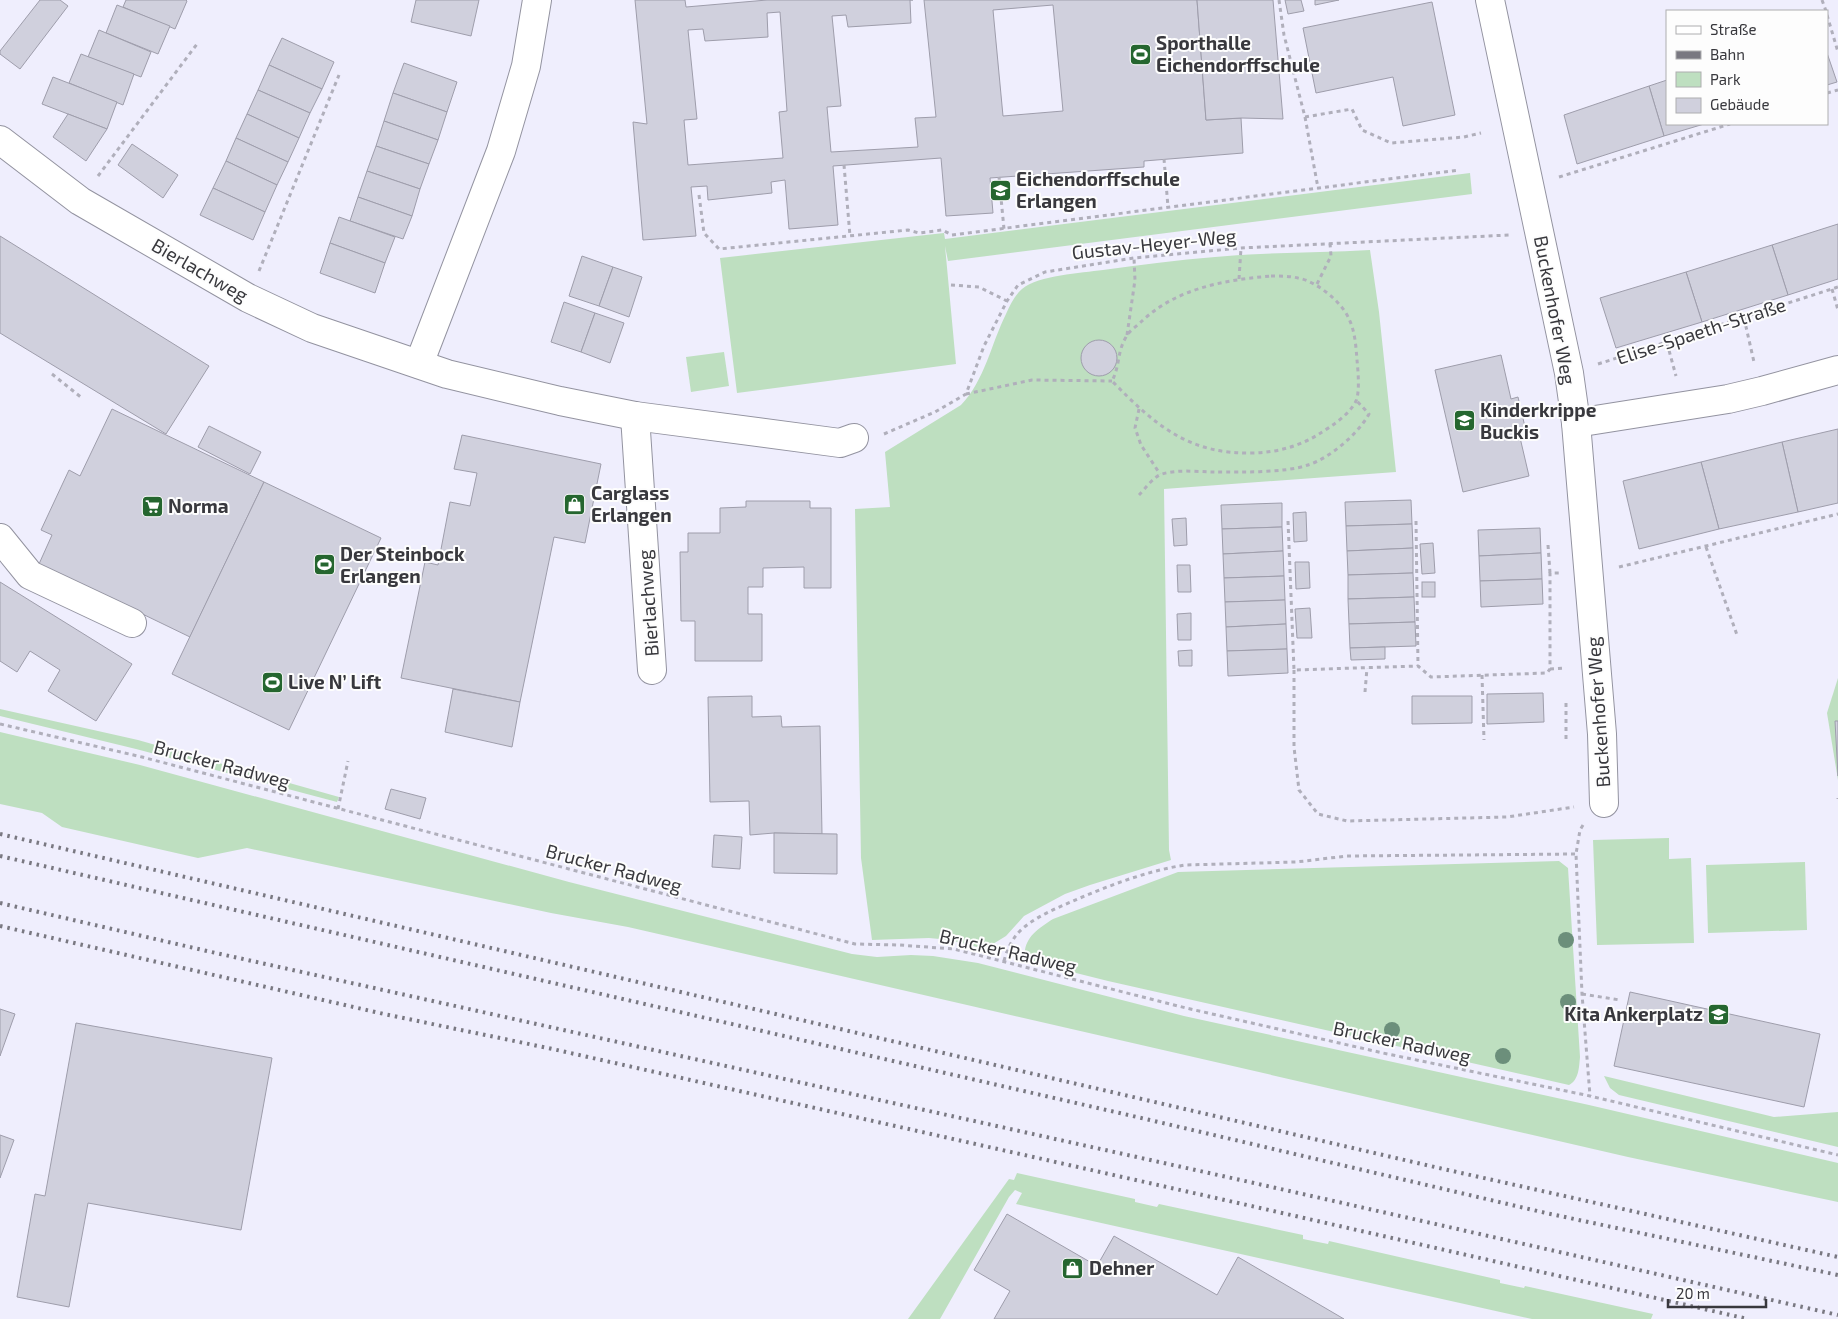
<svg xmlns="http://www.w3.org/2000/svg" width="1838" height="1319" font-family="'Exo 2',sans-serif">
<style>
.green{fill:#bedfc0}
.building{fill:#d0d0dd;stroke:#9e9dab;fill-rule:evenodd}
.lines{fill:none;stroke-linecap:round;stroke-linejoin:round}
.minor-casing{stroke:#9393a0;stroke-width:30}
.path{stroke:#b0afbb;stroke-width:3;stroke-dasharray:4 4;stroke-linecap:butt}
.minor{stroke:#fff;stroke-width:28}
.rail{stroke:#797881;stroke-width:4;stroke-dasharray:2.5 5;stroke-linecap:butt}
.tree{fill:#6c8f7b}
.labels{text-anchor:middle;stroke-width:4;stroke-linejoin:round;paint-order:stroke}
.poi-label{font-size:19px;font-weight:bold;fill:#38383d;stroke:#fdfdfd;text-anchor:start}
.street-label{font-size:19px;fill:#38383d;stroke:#fdfdfd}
</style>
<rect width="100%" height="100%" fill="#efeefd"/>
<g class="green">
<polygon points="1470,173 1472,194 948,261 945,246 956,364 737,393 720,258 944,233 945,239"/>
<path d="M1370,250L1379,312L1396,472L1164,489L1169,850L1171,860L1090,885L1065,894L1024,916L1006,936L988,947L981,948L950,940L929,938L872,940L861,858L855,509L890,507L885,452L961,405C985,380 991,344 1006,314C1010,305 1015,295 1022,289C1039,275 1081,273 1103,270C1140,265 1178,260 1215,257C1267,252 1319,253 1370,250Z"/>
<polygon points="724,352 729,386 691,392 686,357"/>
<polygon points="1838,678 1838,780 1827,713"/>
<polygon points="0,709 138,740 339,797 337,802 136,749 0,716"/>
<polygon points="0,732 140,765 569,882 852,954 877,957 911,955 933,956 978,963 1184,1016 1589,1105 1838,1163 1838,1202 1628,1157 628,927 551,913 247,848 198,858 62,827 42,813 0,804"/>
<polygon points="1669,838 1669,859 1691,858 1694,943 1597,945 1593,840"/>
<path d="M1559,861L1568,868L1580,1057C1579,1067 1579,1080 1569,1085L1108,981L1032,962L1025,957C1023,938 1039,928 1053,919L1178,872Z"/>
<polygon points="1805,862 1807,930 1708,933 1706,865"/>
<polygon points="1604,1076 1774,1117 1838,1112 1838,1147 1619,1095 1610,1088"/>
<polygon points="1017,1173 1135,1199 1135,1202 1157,1207 1159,1204 1303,1235 1303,1239 1328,1244 1329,1241 1500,1280 1500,1283 1524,1288 1525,1286 1653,1314 1651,1319 1532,1319 1016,1204 1022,1193 1015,1190 1009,1197 940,1319 908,1319 1009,1179 1014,1180"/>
</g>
<g class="building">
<polygon points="40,0 60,0 68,6 20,69 0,54 0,51"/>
<polygon points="126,0 186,0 187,1 175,29 123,7"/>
<polygon points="416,0 479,0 471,36 411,22"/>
<path d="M635,0H685L686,7L767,0H913H910L911,23L848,27L846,15L832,16L841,106L827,107L831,152L918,147L915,118L936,117L924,0H1197L1206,120L1241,118L1243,153L1144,161V167L990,178L993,213L946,216L941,158L833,166L838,225L789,229L785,180L771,182L772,193L708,200L707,186L691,187L696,236L643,240L633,122L647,124ZM1053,5L1063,111L1003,116L993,10ZM780,12L787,111L779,112L783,158L688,165L684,120L697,119L688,30L703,29L705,41L768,37L767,13Z"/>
<polygon points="1197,0 1273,0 1283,119 1241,118 1206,120"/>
<polygon points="1285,0 1301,0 1304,11 1288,14"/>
<polygon points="1315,0 1339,0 1315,5"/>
<polygon points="1432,2 1455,115 1403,126 1393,77 1316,93 1303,28"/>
<polygon points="117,5 170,26 158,54 106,33"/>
<polygon points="99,30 151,52 141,77 88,57"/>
<polygon points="282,38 334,62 322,89 269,65"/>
<polygon points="1827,53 1837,82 1827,85"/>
<polygon points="81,54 134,74 123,105 69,83"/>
<polygon points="404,63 457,82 447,112 393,93"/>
<polygon points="269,65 322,89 310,113 258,90"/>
<polygon points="53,77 117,102 107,129 42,104"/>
<polygon points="1667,80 1667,124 1704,124 1664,136 1649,86"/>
<polygon points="1649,86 1664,136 1577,164 1564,115"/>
<polygon points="258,90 310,113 299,138 247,114"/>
<polygon points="393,93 447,112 438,140 384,121"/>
<polygon points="68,114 107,129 86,161 53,137"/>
<polygon points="247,114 299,138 288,162 236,138"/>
<polygon points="384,121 438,140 429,164 376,146"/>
<polygon points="236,138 288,162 277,185 226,161"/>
<polygon points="132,144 178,175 163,198 118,165"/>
<polygon points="376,146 429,164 420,189 367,171"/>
<polygon points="226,161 277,185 265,212 213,188"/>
<polygon points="367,171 420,189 412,216 358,197"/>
<polygon points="213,188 265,212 253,240 200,215"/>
<polygon points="358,197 412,216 403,239 350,221"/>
<polygon points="339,217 395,237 385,263 330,243"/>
<polygon points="1838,224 1838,279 1788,295 1772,245"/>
<polygon points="0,236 209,366 166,434 0,333"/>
<polygon points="330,243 385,263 375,293 320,273"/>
<polygon points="1772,245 1788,295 1702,322 1686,272"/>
<polygon points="582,256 613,267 599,306 569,296"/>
<polygon points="613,267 642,277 629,317 599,306"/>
<polygon points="1686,272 1702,322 1616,348 1600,298"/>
<polygon points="564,302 595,313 581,352 551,342"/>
<polygon points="595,313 624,323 610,363 581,352"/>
<circle cx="1099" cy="358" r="18"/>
<polygon points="1501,355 1511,399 1518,397 1525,427 1518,429 1529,476 1463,492 1435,370"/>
<polygon points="112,409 264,482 190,637 39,564 52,535 41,530 69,470 80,476"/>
<polygon points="209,426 261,452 250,474 198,447"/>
<polygon points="1838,429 1838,503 1798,512 1782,442"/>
<polygon points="462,435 601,464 585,543 554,537 520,702 401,678 425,562 438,565 450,502 470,506 477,473 454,469"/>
<polygon points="1782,442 1798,512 1719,529 1701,462"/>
<polygon points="1701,462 1719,529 1639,549 1623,481"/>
<polygon points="264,482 381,538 289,730 172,674"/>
<polygon points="1411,500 1412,524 1346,526 1345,502"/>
<polygon points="746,501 810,501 810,508 831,508 831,588 804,588 804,567 763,568 763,587 748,587 748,614 762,614 762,661 695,661 695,621 681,621 680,552 688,552 688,533 720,533 720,508 746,507"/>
<polygon points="1282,503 1282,527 1222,529 1221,505"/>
<polygon points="1306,512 1307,541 1294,542 1293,513"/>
<polygon points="1186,518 1187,545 1174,546 1172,519"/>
<polygon points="1412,524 1413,548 1347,551 1346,526"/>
<polygon points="1282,527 1283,551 1223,554 1222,529"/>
<polygon points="1540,528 1541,553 1479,556 1478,530"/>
<polygon points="1433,543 1435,573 1422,574 1420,544"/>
<polygon points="1413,548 1413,573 1348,575 1347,551"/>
<polygon points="1283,551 1284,576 1224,578 1223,554"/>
<polygon points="1541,553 1542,579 1480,581 1479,556"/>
<polygon points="1295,562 1309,562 1310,588 1296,589"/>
<polygon points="1177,565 1190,565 1191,592 1178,592"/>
<polygon points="1413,573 1414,597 1348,599 1348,575"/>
<polygon points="1284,576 1285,600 1225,602 1224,578"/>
<polygon points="1542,579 1543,604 1481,607 1480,581"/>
<polygon points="0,582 132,664 96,721 48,691 60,670 30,651 17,672 0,661"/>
<rect x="1422" y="582" width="13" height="15"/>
<polygon points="1414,597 1415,622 1349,624 1348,599"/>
<polygon points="1285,600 1286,624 1226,627 1225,602"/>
<polygon points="1310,608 1312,638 1297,638 1295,609"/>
<polygon points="1191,613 1191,640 1178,640 1177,614"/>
<polygon points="1415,622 1416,646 1350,648 1349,624"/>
<polygon points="1286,624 1287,649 1227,651 1226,627"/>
<polygon points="1385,647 1385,659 1351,660 1350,648"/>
<polygon points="1287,649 1288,673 1228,676 1227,651"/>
<polygon points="1192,650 1192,666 1179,666 1178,651"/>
<polygon points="453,689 520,702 512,747 445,732"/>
<polygon points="1543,693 1544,722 1487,724 1487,694"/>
<polygon points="752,696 752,717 781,716 782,727 820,726 822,834 774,833 750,835 749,801 710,802 708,697"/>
<polygon points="1412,696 1472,696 1472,723 1412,724"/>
<polygon points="1835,721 1838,721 1838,776"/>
<polygon points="391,789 426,798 420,819 385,809"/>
<polygon points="774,833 837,834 837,874 774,873"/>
<polygon points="714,835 742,837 740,869 712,867"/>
<polygon points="1630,992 1820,1034 1804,1107 1614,1066"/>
<polygon points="0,1009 15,1014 0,1056"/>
<polygon points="76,1023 272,1058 241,1230 88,1203 69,1307 17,1297 35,1194 45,1196"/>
<polygon points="0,1135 14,1140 0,1178"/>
<polygon points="1007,1214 1097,1266 1114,1236 1217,1295 1238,1257 1344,1319 994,1319 1010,1291 974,1270"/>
</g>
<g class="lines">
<defs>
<g id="minor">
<polyline points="1490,0 1569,373 1576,423 1602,734 1604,803"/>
<polyline points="0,140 80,201 248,298 312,328 447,374 560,401 635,416 840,443 854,438"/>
<polyline points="419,364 501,151 526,66 537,0"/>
<polyline points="635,416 652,670"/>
<polyline points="1576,423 1728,399 1762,391 1838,370"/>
<polyline points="0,538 30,575 132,623"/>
</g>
</defs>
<use href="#minor" class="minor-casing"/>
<g class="path">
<polyline points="1279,0 1284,35 1305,117 1318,188"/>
<polyline points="1822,0 1826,11"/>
<polyline points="1827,15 1838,52"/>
<polyline points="1827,93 1838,90"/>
<polyline points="1305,117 1352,109 1362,130 1391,143 1464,137 1481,133"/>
<polyline points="1164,159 1168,207"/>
<polyline points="844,165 850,236"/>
<polyline points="98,176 197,44"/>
<polyline points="999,177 1004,229"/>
<polyline points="1559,177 1730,124"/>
<polyline points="699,195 704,233 719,249 908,230 919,233 942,230 952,235 1459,170"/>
<polyline points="259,271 339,75"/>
<path d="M1271,276C1280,276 1289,276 1298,278C1316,281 1342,302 1349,319C1355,331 1356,347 1357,360C1358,370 1360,392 1356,401C1349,415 1332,426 1319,434C1300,446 1278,452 1255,453C1189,455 1156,426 1112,381C1120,366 1117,352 1126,337C1129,331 1137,326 1142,321C1177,288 1225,280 1271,276Z"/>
<polyline points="1239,279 1241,248"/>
<polyline points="1317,284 1331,256 1330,243"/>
<polyline points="951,285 979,287 1007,301"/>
<polyline points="1832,289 1838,310"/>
<polyline points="1744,318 1754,362"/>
<polyline points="1127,335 1135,280 1134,258"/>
<polyline points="1667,343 1676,376"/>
<polyline points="1598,364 1838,287"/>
<polyline points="52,374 82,398"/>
<polyline points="966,394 1032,380 1112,381"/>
<polyline points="1139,409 1135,428 1141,445 1160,474"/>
<polyline points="884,434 935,412 966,394 984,346 1007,301 1018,285 1045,272 1134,258 1241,248 1509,235"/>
<path d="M1139,495C1145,489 1154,476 1162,474C1179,469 1199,472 1216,472C1242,472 1285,473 1308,465C1330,458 1358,434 1369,414L1356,400"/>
<polyline points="1288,521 1294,670 1418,666 1431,677 1547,673 1550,669 1550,573 1559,573"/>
<polyline points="1416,521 1418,666"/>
<polyline points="1548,545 1550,573"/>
<polyline points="1706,547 1737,635"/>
<polyline points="1619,567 1838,514"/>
<polyline points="1550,669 1566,668"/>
<polyline points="1294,670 1294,747 1299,790 1318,814 1347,821 1507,817 1574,807"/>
<polyline points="1482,675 1484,740"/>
<polyline points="1365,692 1367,668"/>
<polyline points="0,724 142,757 855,944 899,945 954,949 1186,1008 1383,1053 1590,1096 1838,1155"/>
<polyline points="1566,739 1566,702"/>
<polyline points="1838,798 1838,799"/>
<polyline points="338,809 348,761"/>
<polyline points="1583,825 1580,830 1576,854 1582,994 1590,1096"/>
<path d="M1004,961C1007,949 1013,937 1022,929C1037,916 1055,909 1073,901C1108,886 1146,871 1185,865L1296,862L1347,856L1576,854"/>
<polyline points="1582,994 1620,1000"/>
</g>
<use href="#minor" class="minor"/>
<g class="rail">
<polyline points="0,834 1439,1168 1838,1257"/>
<polyline points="0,856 1137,1117 1546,1213 1838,1275"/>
<polyline points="0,903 207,951 1254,1183 1838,1315"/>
<polyline points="0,926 384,1014 548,1048 1247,1205 1748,1319"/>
</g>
</g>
<g class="tree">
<circle cx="1566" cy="940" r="8"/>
<circle cx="1568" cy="1002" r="8"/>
<circle cx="1392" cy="1030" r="8"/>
<circle cx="1503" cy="1056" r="8"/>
</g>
<defs>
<symbol id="stadium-square" viewBox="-11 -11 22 22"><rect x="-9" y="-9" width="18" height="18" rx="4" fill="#25662f" stroke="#fdfdfd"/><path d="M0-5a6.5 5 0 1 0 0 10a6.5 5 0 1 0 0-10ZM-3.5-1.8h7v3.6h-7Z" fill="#fff"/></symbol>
<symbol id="school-square" viewBox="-11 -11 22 22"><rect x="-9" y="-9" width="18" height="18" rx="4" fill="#25662f" stroke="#fdfdfd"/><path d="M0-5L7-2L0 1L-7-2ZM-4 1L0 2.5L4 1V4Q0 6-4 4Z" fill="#fff"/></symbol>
<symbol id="shop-square" viewBox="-11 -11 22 22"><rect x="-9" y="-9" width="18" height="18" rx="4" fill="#25662f" stroke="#fdfdfd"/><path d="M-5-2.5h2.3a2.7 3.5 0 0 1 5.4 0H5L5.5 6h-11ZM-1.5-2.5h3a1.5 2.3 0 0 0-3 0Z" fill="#fff"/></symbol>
<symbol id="supermarket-square" viewBox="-11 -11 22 22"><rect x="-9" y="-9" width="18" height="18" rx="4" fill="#25662f" stroke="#fdfdfd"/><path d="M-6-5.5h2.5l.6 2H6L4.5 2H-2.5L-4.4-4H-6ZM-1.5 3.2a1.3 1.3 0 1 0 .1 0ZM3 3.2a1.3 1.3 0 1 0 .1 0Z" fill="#fff"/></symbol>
</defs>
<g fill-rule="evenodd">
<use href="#stadium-square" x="1128" y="42" width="25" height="25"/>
<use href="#school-square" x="988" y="178" width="25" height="25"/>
<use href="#school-square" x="1452" y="408" width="25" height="25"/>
<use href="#shop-square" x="562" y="492" width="25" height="25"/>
<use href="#supermarket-square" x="140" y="494" width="25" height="25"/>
<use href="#stadium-square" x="312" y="552" width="25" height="25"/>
<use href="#stadium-square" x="260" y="670" width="25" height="25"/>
<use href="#school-square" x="1706" y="1002" width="25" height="25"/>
<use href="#shop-square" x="1060" y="1256" width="25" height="25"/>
</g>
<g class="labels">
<g class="poi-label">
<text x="1156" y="50">Sporthalle<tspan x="1156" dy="22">Eichendorffschule</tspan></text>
<text x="1016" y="186">Eichendorffschule<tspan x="1016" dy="22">Erlangen</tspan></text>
<text x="1480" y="417">Kinderkrippe<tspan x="1480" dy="22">Buckis</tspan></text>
<text x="591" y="500">Carglass<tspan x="591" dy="22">Erlangen</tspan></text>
<text x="168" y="513">Norma</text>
<text x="340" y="561">Der Steinbock<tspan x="340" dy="22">Erlangen</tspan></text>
<text x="288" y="689">Live N’ Lift</text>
<text x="1703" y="1021" text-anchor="end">Kita Ankerplatz</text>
<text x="1089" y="1275">Dehner</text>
</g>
<g class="street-label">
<text transform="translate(1154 244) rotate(-6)" y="7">Gustav-Heyer-Weg</text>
<text transform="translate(200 270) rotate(30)" y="7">Bierlachweg</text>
<text transform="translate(1555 310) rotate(79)" y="7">Buckenhofer Weg</text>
<text transform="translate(1701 331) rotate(-18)" y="7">Elise-Spaeth-Straße</text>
<text transform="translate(648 603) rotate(-94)" y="7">Bierlachweg</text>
<text transform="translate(1598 712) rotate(-94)" y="7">Buckenhofer Weg</text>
<text transform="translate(222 764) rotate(15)" y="7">Brucker Radweg</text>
<text transform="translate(614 868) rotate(15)" y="7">Brucker Radweg</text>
<text transform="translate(1008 951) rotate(13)" y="7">Brucker Radweg</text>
<text transform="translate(1402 1042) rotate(12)" y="7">Brucker Radweg</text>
</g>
</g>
<rect x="1666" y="10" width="162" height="115" fill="#fdfdfd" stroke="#aeaeb0"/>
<rect x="1676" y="26" width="25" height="8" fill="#ffffff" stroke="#aeaeb0"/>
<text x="1710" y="35" font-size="15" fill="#38383d">Straße</text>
<rect x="1676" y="51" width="25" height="8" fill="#797881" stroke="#aeaeb0"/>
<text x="1710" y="60" font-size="15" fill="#38383d">Bahn</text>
<rect x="1676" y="72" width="25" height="15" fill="#bedfc0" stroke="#aeaeb0"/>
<text x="1710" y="85" font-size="15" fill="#38383d">Park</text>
<rect x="1676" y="98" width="25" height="15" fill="#d0d0dd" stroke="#aeaeb0"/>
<text x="1710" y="110" font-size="15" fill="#38383d">Gebäude</text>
<path d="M1668 1299v8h98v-8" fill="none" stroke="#38383d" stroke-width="2.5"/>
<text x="1676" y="1299" font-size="15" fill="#38383d" stroke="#fdfdfd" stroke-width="4" paint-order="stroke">20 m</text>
</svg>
